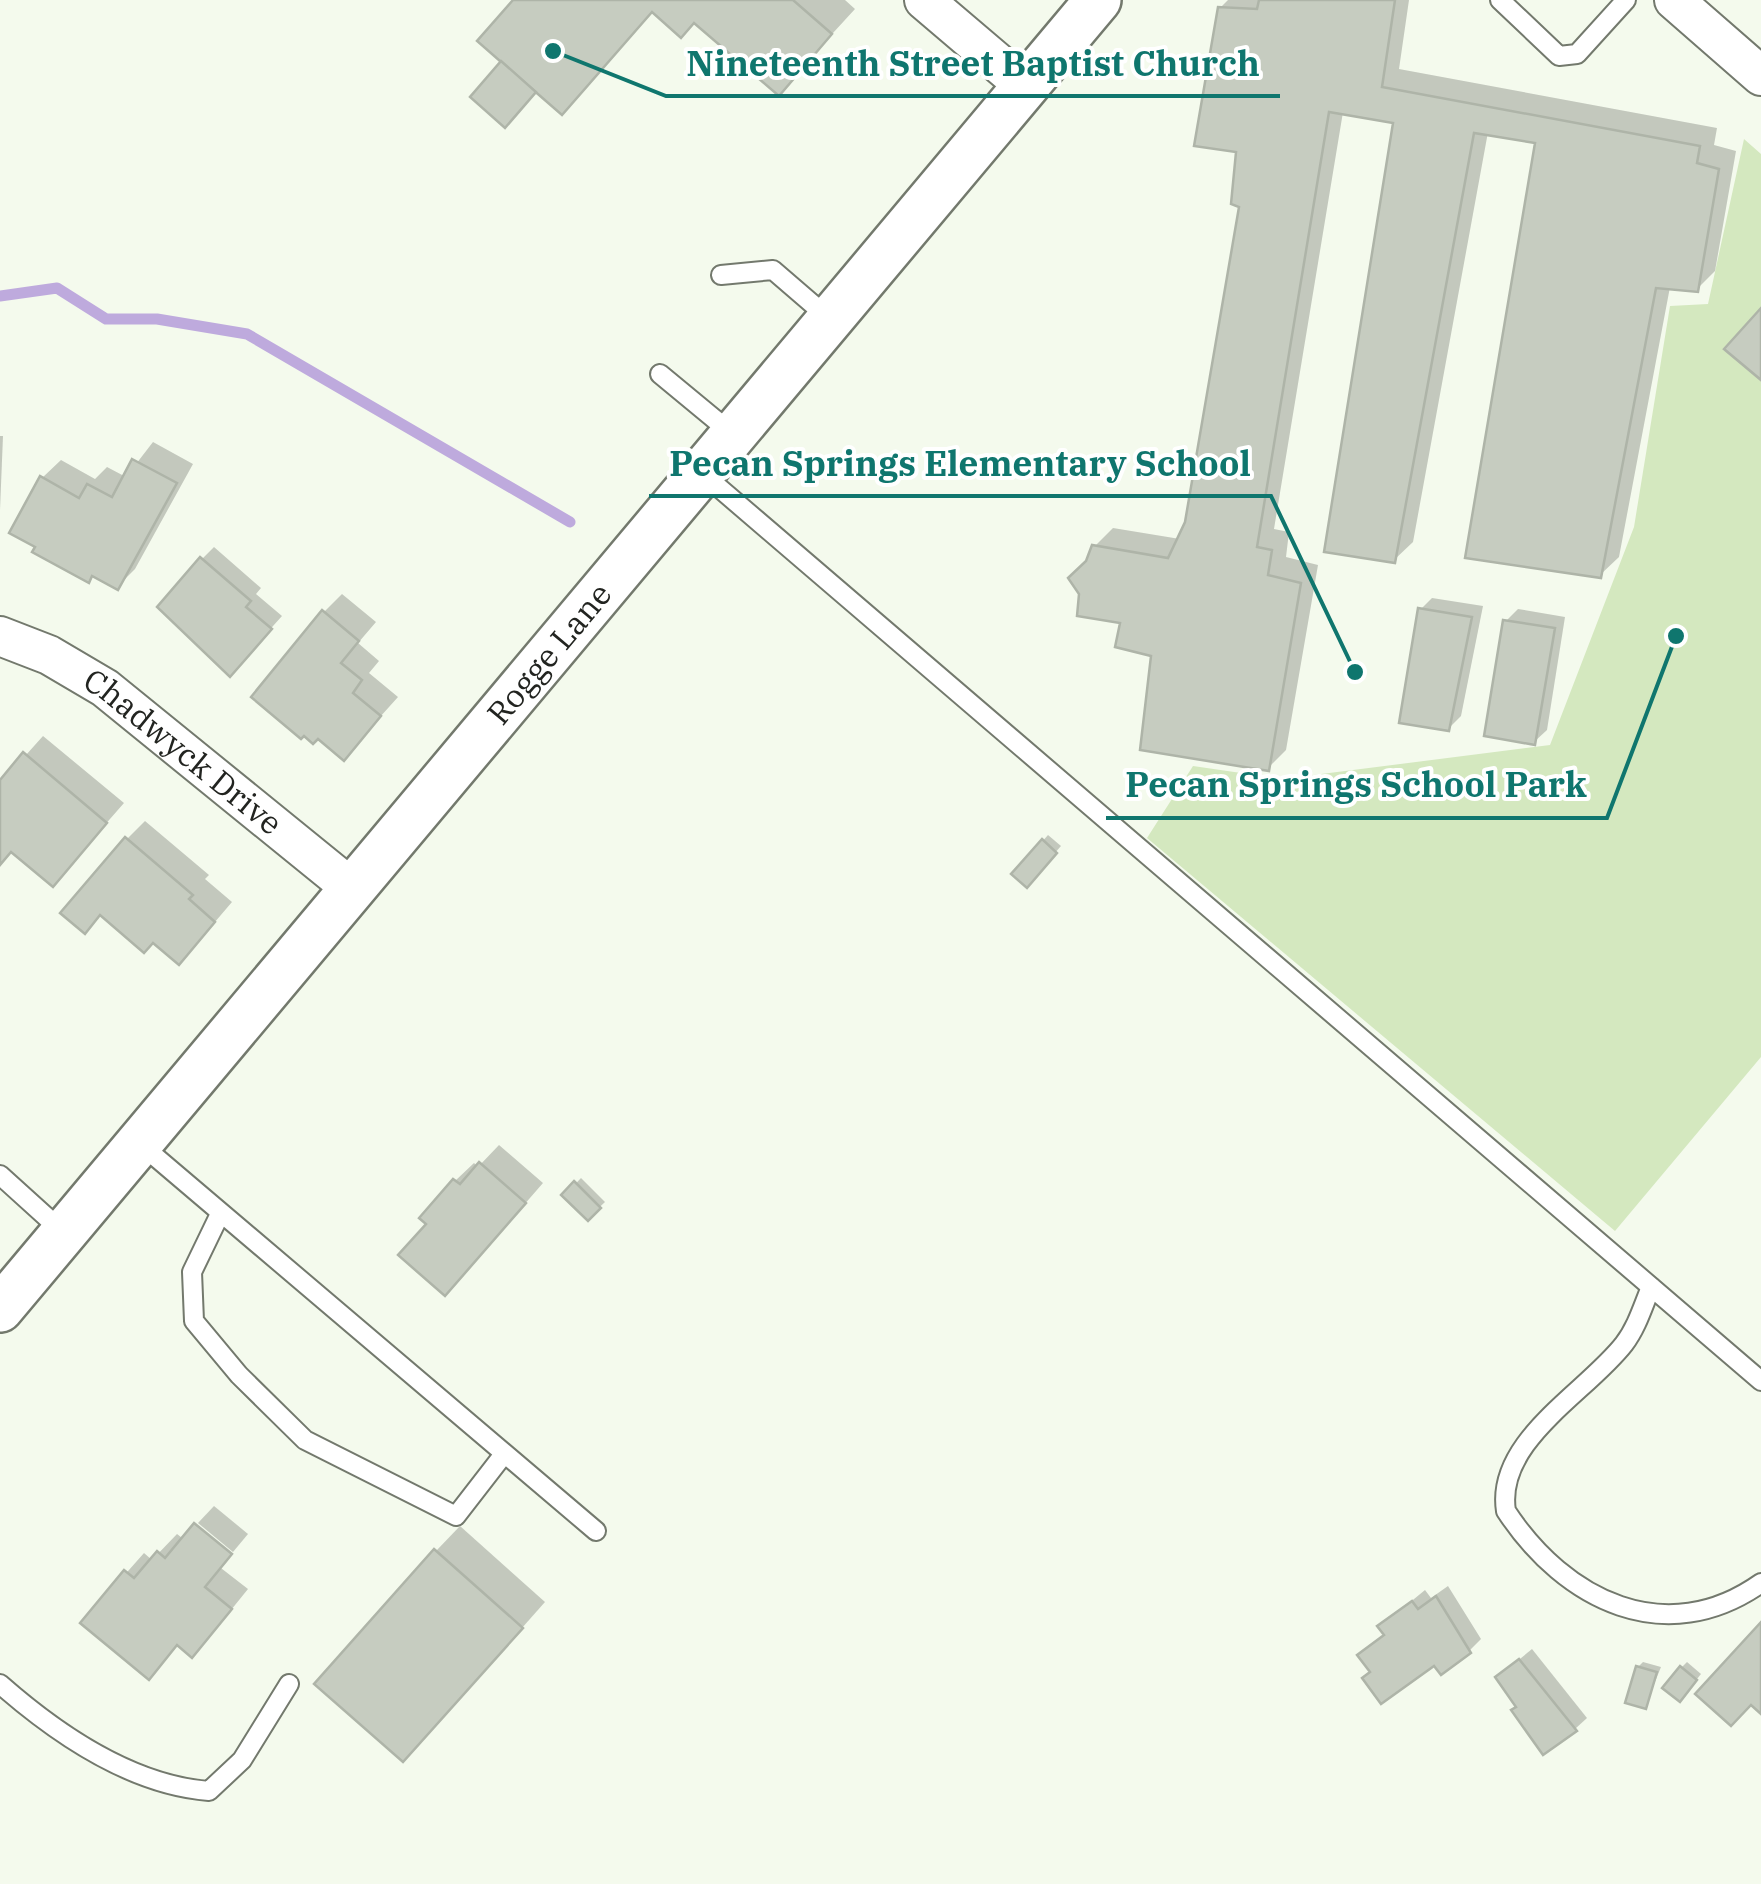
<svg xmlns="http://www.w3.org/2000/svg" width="1761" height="1884" font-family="'IBM Plex Serif',serif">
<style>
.green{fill:#d4e8bf}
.shadow{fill:#0003}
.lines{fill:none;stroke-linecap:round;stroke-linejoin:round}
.stream{stroke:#beaadd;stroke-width:11}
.building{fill:#c6ccc0;stroke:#aeb4a8;stroke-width:2.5}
.service-casing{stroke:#73796d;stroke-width:22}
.minor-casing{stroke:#73796d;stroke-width:42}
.tertiary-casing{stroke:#73796d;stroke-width:50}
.service{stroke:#fff;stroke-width:18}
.minor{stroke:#fff;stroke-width:38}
.tertiary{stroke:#fff;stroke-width:45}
.labels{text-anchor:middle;stroke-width:8;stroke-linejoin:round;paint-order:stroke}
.street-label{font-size:32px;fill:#222420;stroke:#fff}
.leader{fill:none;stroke:#0f766e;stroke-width:4}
.callout-dot{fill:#0f766e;stroke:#fff;stroke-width:4}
.callout-label{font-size:35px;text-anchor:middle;font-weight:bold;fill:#0f766e;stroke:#fff;stroke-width:8;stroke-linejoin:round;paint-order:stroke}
</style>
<rect width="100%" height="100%" fill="#f4faed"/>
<polygon class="green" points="1744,139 1761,154 1761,1057 1615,1231 1147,838 1193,766 1282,779 1550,745 1634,527 1670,306 1708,304"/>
<g class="shadow">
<polygon points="516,0 845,0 855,9 778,93 695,20 654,10 562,112 504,61"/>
<polygon points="1228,0 1409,0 1399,69 1717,128 1714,145 1736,151 1715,271 1697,289 1670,287 1619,557 1600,575 1538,141 1488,132 1413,542 1394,560 1396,121 1343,112 1274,529 1289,532 1286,557 1318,565 1286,750 1268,768 1123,621 1088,562 1094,547 1113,528 1180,539 1188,523 1241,205 1220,8"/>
<polygon points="0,436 3,436 0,510"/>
<polygon points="153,442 193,464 135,569 117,587 94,574 89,580 42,478 61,460 95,479 107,467 126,477"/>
<polygon points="214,547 261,588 256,594 282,616 230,674 196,645 200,640 202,559"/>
<polygon points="342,594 376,622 358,643 379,661 369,673 398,697 344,757 318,736 324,612"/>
<polygon points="1432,598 1483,606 1461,716 1449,728 1420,610"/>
<polygon points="1518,609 1565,617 1547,730 1534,742 1506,621"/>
<polygon points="43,736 124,803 53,884 13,850 0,864 0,784"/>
<polygon points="145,821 209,875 205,879 232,902 197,943 127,839"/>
<polygon points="1048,835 1061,846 1027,885 1014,874"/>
<polygon points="499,1145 543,1183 463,1275 455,1181 474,1163 478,1167"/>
<polygon points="581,1178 605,1202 588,1218 565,1195"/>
<polygon points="214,1506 248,1534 233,1552 198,1523"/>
<polygon points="460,1526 545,1602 427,1735 436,1551"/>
<polygon points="177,1534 248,1589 210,1636 179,1644 149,1676 83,1622 144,1553 152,1560"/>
<polygon points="1448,1586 1481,1639 1469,1651 1434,1662 1372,1671 1360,1655 1385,1633 1380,1627 1425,1590 1431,1598"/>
<polygon points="1532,1649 1587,1718 1575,1729 1518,1706 1498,1677"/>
<polygon points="1643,1662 1661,1667 1645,1706 1638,1667"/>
<polygon points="1687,1662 1701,1674 1685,1694 1682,1667"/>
</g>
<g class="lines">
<polyline class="stream" points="0,296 57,288 106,319 157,319 247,334 570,522"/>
</g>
<g class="building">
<polygon points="513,0 793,0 832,34 779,96 694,23 681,38 652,12 562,115 477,41"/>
<polygon points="1259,0 1395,0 1382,87 1700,146 1697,163 1719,169 1698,292 1656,288 1601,578 1465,558 1535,143 1474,133 1395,563 1324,552 1393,123 1329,112 1257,547 1272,550 1268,575 1301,583 1269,771 1140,750 1151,656 1115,647 1120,623 1077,616 1079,594 1068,578 1086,561 1092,545 1168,558 1185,522 1239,207 1231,204 1236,152 1194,146 1218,7 1257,9"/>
<polygon points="501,61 536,92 505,128 470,97"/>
<polygon points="1761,308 1761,380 1724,349"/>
<polygon points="132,459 177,483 118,590 92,576 89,583 32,552 35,547 9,533 40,476 79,498 87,484 112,497"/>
<polygon points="200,557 251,601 246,607 272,629 230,677 157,607"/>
<polygon points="1418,608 1472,617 1449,731 1399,723"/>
<polygon points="322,610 359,641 341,663 362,680 353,693 381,716 344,761 318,739 313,744 304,736 301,739 251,697"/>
<polygon points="1503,620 1555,628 1535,745 1484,736"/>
<polygon points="23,752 107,823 53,887 11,852 0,865 0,780"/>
<polygon points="125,837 193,895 189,899 215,922 179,965 153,943 144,953 100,915 85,934 60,913"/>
<polygon points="1042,839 1057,853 1027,888 1011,874"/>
<polygon points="479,1162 526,1203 445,1296 398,1255 426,1224 419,1218 453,1179 460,1184"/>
<polygon points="574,1181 601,1208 588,1221 561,1195"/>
<polygon points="194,1523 232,1554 205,1587 232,1609 192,1658 177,1645 149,1680 80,1623 124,1570 134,1578 157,1551 165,1558"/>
<polygon points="434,1549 523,1628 403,1762 314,1684"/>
<polygon points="1436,1596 1471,1653 1441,1675 1434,1666 1381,1704 1362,1678 1370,1672 1357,1655 1384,1635 1377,1626 1412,1601 1418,1609"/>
<polygon points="1761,1622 1761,1714 1751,1705 1731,1726 1695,1694"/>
<polygon points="1519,1659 1577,1731 1543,1755 1511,1710 1516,1707 1495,1677"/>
<polygon points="1636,1666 1657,1672 1646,1709 1625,1703"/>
<polygon points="1680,1666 1697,1680 1680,1702 1662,1688"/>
</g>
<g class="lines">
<defs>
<g id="service">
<polyline points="1500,0 1559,56 1577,54 1626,0"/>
<polyline points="721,275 773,270 831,320"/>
<polyline points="660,374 735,436"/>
<polyline points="703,474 1761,1381"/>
<polyline points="138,1142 596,1531"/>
<polyline points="0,1175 63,1232"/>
<polyline points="220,1214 192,1272 194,1321 239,1375 305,1440 456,1516 504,1454"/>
<path d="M1651,1287C1643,1306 1637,1327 1624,1344C1586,1393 1495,1441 1506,1511C1565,1601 1666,1650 1761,1583"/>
<path d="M0,1684C58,1735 131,1785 209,1791L242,1760L289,1684"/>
</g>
<g id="minor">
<polyline points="924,0 1025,86"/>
<polyline points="1674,0 1761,76"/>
<path id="s1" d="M0,636L49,655L105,688L350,887"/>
</g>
<g id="tertiary">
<path id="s2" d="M0,1309L1098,0"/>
</g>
</defs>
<use href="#service" class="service-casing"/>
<use href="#minor" class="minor-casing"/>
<use href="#tertiary" class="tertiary-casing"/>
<use href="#service" class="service"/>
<use href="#minor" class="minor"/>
<use href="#tertiary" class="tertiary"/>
</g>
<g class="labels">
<g class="street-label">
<text dy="11" stroke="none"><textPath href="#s2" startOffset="855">Rogge Lane</textPath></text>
<text dy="11" stroke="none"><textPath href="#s1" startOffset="218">Chadwyck Drive</textPath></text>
</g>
</g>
<path class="leader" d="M553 51L666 96H1280M1355 672L1271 496H649M1676 636L1607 818H1106"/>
<g class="callout-dot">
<circle cx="553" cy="51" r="10"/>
<circle cx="1355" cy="672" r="10"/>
<circle cx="1676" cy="636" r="10"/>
</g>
<g class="callout-label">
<text x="973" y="76">Nineteenth Street Baptist Church</text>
<text x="960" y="476">Pecan Springs Elementary School</text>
<text x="1356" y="797">Pecan Springs School Park</text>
</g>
</svg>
